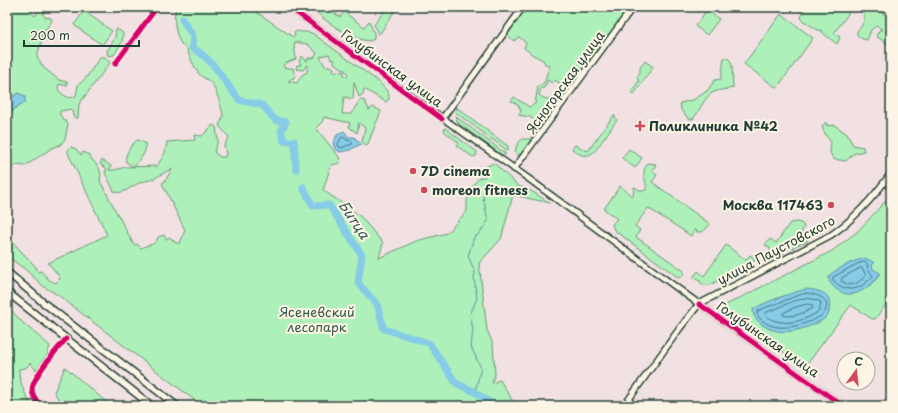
<svg xmlns="http://www.w3.org/2000/svg" width="898" height="413" font-family="'Playpen Sans',sans-serif">
<style>
.green{fill:#aef0b9;stroke:#669676;fill-rule:evenodd}
.water{fill:#86cbe7;stroke:#5d929f}
.lines{fill:none;stroke-linecap:round;stroke-linejoin:round}
.shore{stroke:#48767c;stroke-width:1}
.stream{stroke:#5d929f;stroke-width:1}
.river{stroke:#86cbe7;stroke-width:7}
.street-casing{stroke:#1f3d34;stroke-width:6}
.secondary-casing{stroke:#1f3d34;stroke-width:8}
.highway-casing{stroke:#1f3d34;stroke-width:9}
.street{stroke:#fcf5e5;stroke-width:3.5}
.secondary{stroke:#fcf5e5;stroke-width:5}
.highway{stroke:#fcf5e5;stroke-width:6}
.cycleway-casing{stroke:#fcf5e5;stroke-width:8}
.cycleway{stroke:#d6006c;stroke-width:5}
.poi-dot{fill:#d1495b;stroke:#fcf5e5;stroke-width:1.5}
.labels{text-anchor:middle;stroke-width:4;stroke-linejoin:round;paint-order:stroke}
.street-label{font-size:13px;fill:#1f3d34;stroke:#fcf5e5}
.poi-label{font-size:13px;font-weight:bold;fill:#1f3d34;stroke:#fcf5e5;text-anchor:start}
.park-label{font-size:13px;fill:#345848;stroke:#fcf5e5}
.water-label{font-size:14px;font-style:italic;fill:#345958;stroke:#fcf5e5}
</style>
<rect width="100%" height="100%" fill="#f1e1e2"/>
<filter id="ink" filterUnits="userSpaceOnUse"><feTurbulence type="fractalNoise" baseFrequency=".025" numOctaves="2"/><feDisplacementMap in="SourceGraphic" scale="8" xChannelSelector="R" yChannelSelector="G"/><feConvolveMatrix kernelMatrix="1 2 1 2 8 2 1 2 1" color-interpolation-filters="sRGB"/></filter>
<g filter="url(#ink)">
<g class="green">
<path d="M7,7H17L19,9L23,7H33L30,12L35,16L41,7H46L43,14L45,17L51,18L52,21L42,34L41,44L38,52L37,57L44,68L59,80L67,82V86L59,84L58,88C59,93 65,96 70,98L76,96L78,85L86,78L100,57H105L110,63L79,104L78,118H75L73,116L72,109L60,111V115L68,124L65,139L60,145L52,148L25,166L15,165L7,173V137L10,133L7,130V123C10,120 10,118 11,114C14,108 19,105 24,103L15,96L10,98L7,97Z"/>
<path d="M176,7H249L293,37L295,36L294,33L297,31C302,33 307,31 312,33L379,82C383,87 390,92 389,99L386,102L364,89L363,94L359,97L354,82L353,99L344,97L342,114H351L360,100L365,101L369,110L373,107L381,111L367,146L362,142L365,128L359,123L357,133L349,127L350,123L324,117L322,122L316,128L339,157L340,163L331,165L323,190L360,216L383,243L379,258L416,241L447,233L467,211C467,208 467,204 467,201C469,193 476,175 485,177V167L494,163L518,186L528,189L550,203L513,195L501,239L479,263L487,330L493,344L495,374L492,383L500,380L514,403V406H202L58,295L44,287L26,270L7,256V236L35,266L38,272L41,271L49,280L56,283L59,280L60,277L48,263L107,235L68,153V150L71,147L76,149L81,155L83,152L88,154L99,168L101,175L100,179L101,183L134,245L137,244L141,248C148,244 156,246 158,237L164,235L166,239L170,237L176,243H179L181,241L185,230L162,183L165,181L172,169C166,171 161,175 155,178C149,181 142,181 137,184C130,187 122,196 114,191L105,173L106,170L107,169L100,164L102,160L111,166L109,170H114L126,167L157,166L165,153L167,142L195,140L194,135L202,136L213,125L216,127L218,141L214,152L220,157H225L226,153L224,146L229,137L219,126C220,123 222,120 223,117C223,111 215,86 211,83C207,79 203,78 199,74C194,67 191,59 188,52C188,49 184,47 182,45C175,36 173,18 176,7ZM295,42L307,44L317,53L314,58H308L307,61L302,56L299,61L301,65H297L296,69L303,70L308,65L307,72L302,75L297,83L288,81L295,77L293,68H285L283,65L286,63L296,59L294,46ZM329,54L331,60L334,59V63L345,70L348,74L347,77L344,76V71L341,72L338,71L333,72L334,68L331,66H325L320,57Z"/>
<path d="M313,7H326L340,17L344,12L364,27L369,21L374,33V39C364,48 317,18 313,7Z"/>
<polygon points="387,7 397,7 381,32 378,34 377,29 374,25"/>
<path d="M527,7H629L566,93L561,89L563,85L554,80L552,83L548,80L544,88H541L539,95C542,98 548,100 552,99L555,97L557,98L562,94L564,96L542,126L530,117L518,115L521,112C520,106 517,103 511,101L514,97L529,107L535,104L538,86L544,83L546,79V76L550,66L545,64L543,60L533,55L524,48L526,43L519,37L514,41L507,35Z"/>
<polygon points="807,7 851,7 848,14 834,33 840,37 837,44 824,34 822,31 818,30 802,20 801,15"/>
<path d="M858,7H874L891,19V43L889,45L876,36L880,29L883,31L877,25L871,30L867,40C862,39 856,37 857,31C865,23 868,15 858,7Z"/>
<polygon points="707,10 719,19 707,35 695,26"/>
<polygon points="84,11 112,31 102,45 74,25"/>
<polygon points="781,14 813,38 777,88 744,64"/>
<polygon points="117,29 123,33 122,42 114,55 108,56 107,51 115,38 116,30"/>
<path d="M724,58H728L731,62L732,66L733,88C727,90 720,89 714,92C704,96 700,111 693,119H689L681,110L680,103L693,100L707,91L715,80L721,79Z"/>
<polygon points="645,61 653,67 634,94 631,92 639,81 637,78 640,72 640,68"/>
<polygon points="456,107 505,144 508,146 508,151 455,112"/>
<path d="M614,115L617,120L595,151C586,159 580,155 572,149L575,145L588,151Z"/>
<polygon points="455,116 506,154 502,155 458,123"/>
<polygon points="825,123 827,123 827,126 834,125 843,131 847,134 853,145 863,147 864,151 853,154 846,161 833,159 830,152 831,142 826,136 822,127"/>
<polygon points="445,128 477,152 476,156 473,157 457,146 459,143 444,131"/>
<polygon points="538,128 541,129 521,155 517,155 515,151 517,145 522,139 530,139"/>
<path d="M137,140L145,143C148,150 140,160 135,166H132L126,162C124,155 131,145 137,140Z"/>
<polygon points="629,149 642,158 635,168 622,158"/>
<path d="M648,163L656,164L652,171L657,175L652,182L710,224C706,229 704,233 697,232L695,229L691,236C677,226 663,218 648,208L635,226L640,230L636,237L684,271L683,275L679,278L614,230L612,224L617,219L604,209L620,186L633,196L634,187L642,191L646,190C648,180 639,174 648,163Z"/>
<polygon points="891,195 891,298 875,319 872,319 851,305 805,367 722,309 726,305 832,251 858,231"/>
<polygon points="796,222 801,223 804,226 801,235 808,237 807,242 797,245 794,248 786,249 783,254 778,255 775,259 771,258 769,254 770,248 765,245 770,239 776,243 790,223"/>
<polygon points="726,245 746,260 750,255 756,259 756,260 733,271 729,275 710,285 702,285 700,281 693,278 698,271 704,276"/>
<path d="M7,306L23,323L50,346L47,355L36,370L30,363L26,368L19,369C18,379 26,398 32,406H7Z"/>
<polygon points="65,367 111,406 63,406 54,392"/>
</g>
<g class="water">
<path d="M18,93L25,96V103C19,105 14,108 11,114C10,118 10,120 7,123L9,111L7,104V97L11,98Z"/>
<polygon points="343,131 345,132 348,137 354,137 361,144 350,150 340,152 335,149 333,143 336,138 336,136"/>
<path d="M865,258L873,262L874,263L872,265L873,269L880,273C877,281 862,293 853,294C843,296 830,287 828,277C833,270 855,260 865,258Z"/>
<path d="M806,289C818,290 834,293 829,309C829,311 829,314 828,315C825,319 819,322 815,324C798,331 781,336 764,326C757,321 753,317 753,309C770,300 788,294 806,289Z"/>
</g>
<g class="lines">
<g class="shore">
<polygon points="343,137 347,140 352,141 352,144 341,148 339,147 338,144 341,138"/>
<path d="M864,262L867,263L868,269L873,276C860,290 848,295 833,280V277L857,264Z"/>
<polygon points="861,268 863,269 866,276 857,283 848,285 841,281 842,278"/>
<path d="M806,293C817,294 833,299 824,313C821,317 815,319 811,321C794,328 768,333 757,314L758,311C764,308 769,306 776,304C786,300 795,296 806,293Z"/>
<path d="M806,298L813,299L821,302L819,311C804,322 780,328 765,315L767,312L778,308L791,302Z"/>
<path d="M807,304L812,305L813,308C804,313 792,318 783,315V313L793,308Z"/>
</g>
<polyline class="stream" points="475,392 481,368 471,347 473,329 470,315 477,298 474,279 475,272 468,256 474,237 478,235 488,221 483,197 489,186"/>
<g class="river">
<path d="M182,19L193,36L192,48C213,58 225,83 239,100L262,105L275,120L286,122L281,131L284,141H294L296,169"/>
<polyline points="303,187 313,206 329,205 362,255 358,283 377,304 384,329 429,343 456,383 475,392 495,406"/>
</g>
<defs>
<g id="street">
<polyline points="115,64 157,7"/>
<path d="M41,406C37,401 32,396 32,389C33,377 58,348 66,339"/>
</g>
<g id="secondary">
<polyline points="289,7 400,88 529,179 699,304 843,406"/>
<polyline points="442,119 523,7"/>
<polyline points="514,169 633,7"/>
<path d="M624,406L680,328L699,304L831,235C856,218 874,197 891,173"/>
</g>
<g id="highway">
<polyline points="7,272 45,304 177,406"/>
<polyline points="7,292 152,406"/>
</g>
</defs>
<use href="#street" class="street-casing"/>
<use href="#secondary" class="secondary-casing"/>
<use href="#highway" class="highway-casing"/>
<use href="#street" class="street"/>
<use href="#secondary" class="secondary"/>
<use href="#highway" class="highway"/>
<defs>
<g id="cycleway">
<polyline points="289,7 442,119"/>
<polyline points="115,64 157,7"/>
<polyline points="699,304 843,406"/>
<path d="M41,406C37,401 32,396 32,389C33,377 58,348 66,339"/>
</g>
</defs>
<use href="#cycleway" class="cycleway-casing"/>
<use href="#cycleway" class="cycleway"/>
</g>
</g>
<g class="poi-dot">
<path d="M638 120h4v4h4v4h-4v4h-4v-4h-4v-4h4z"/>
<circle cx="413" cy="171" r="4"/>
<circle cx="424" cy="190" r="4"/>
<circle cx="831" cy="205" r="4"/>
</g>
<g class="labels">
<g class="street-label">
<text transform="translate(392 68) rotate(36)" y="5">Голубинская улица</text>
<text transform="translate(565 82) rotate(-54)" y="5">Ясногорская улица</text>
<text transform="translate(776 250) rotate(-28)" y="5">улица Паустовского</text>
<text transform="translate(768 339) rotate(35)" y="5">Голубинская улица</text>
</g>
<g class="poi-label">
<text x="649" y="131">Поликлиника №42</text>
<text x="421" y="176">7D cinema</text>
<text x="432" y="195">moreon fitness</text>
<text x="823" y="210" text-anchor="end">Москва 117463</text>
</g>
<g class="park-label">
<text x="317" y="317">Ясеневский<tspan x="317" dy="15">лесопарк</tspan></text>
</g>
<g class="water-label">
<text transform="translate(354 220) rotate(56)" y="5">Битца</text>
</g>
</g>
<rect width="898" height="413" fill="none" stroke="#fcf5e5" stroke-width="24"/>
<rect x="12" y="12" width="874" height="389" fill="none" stroke="#1f3d34" stroke-width="1.5" filter="url(#ink)"/>
<g transform="translate(856 371) rotate(15)"><circle r="19" fill="#fcf5e5" stroke="#a4ab9e"/>
<path d="M0-3L7 15L0 10L-7 15Z" fill="#d1495b"/>
<text y="-6" font-size="11" font-weight="bold" text-anchor="middle" fill="#1f3d34">С</text>
</g>
<path d="M24 40v6h115v-6" fill="none" stroke="#1f3d34" stroke-width="2"/>
<text x="30" y="40" font-size="12" fill="#1f3d34" stroke="#fcf5e5" stroke-width="3" paint-order="stroke">200 m</text>
</svg>
